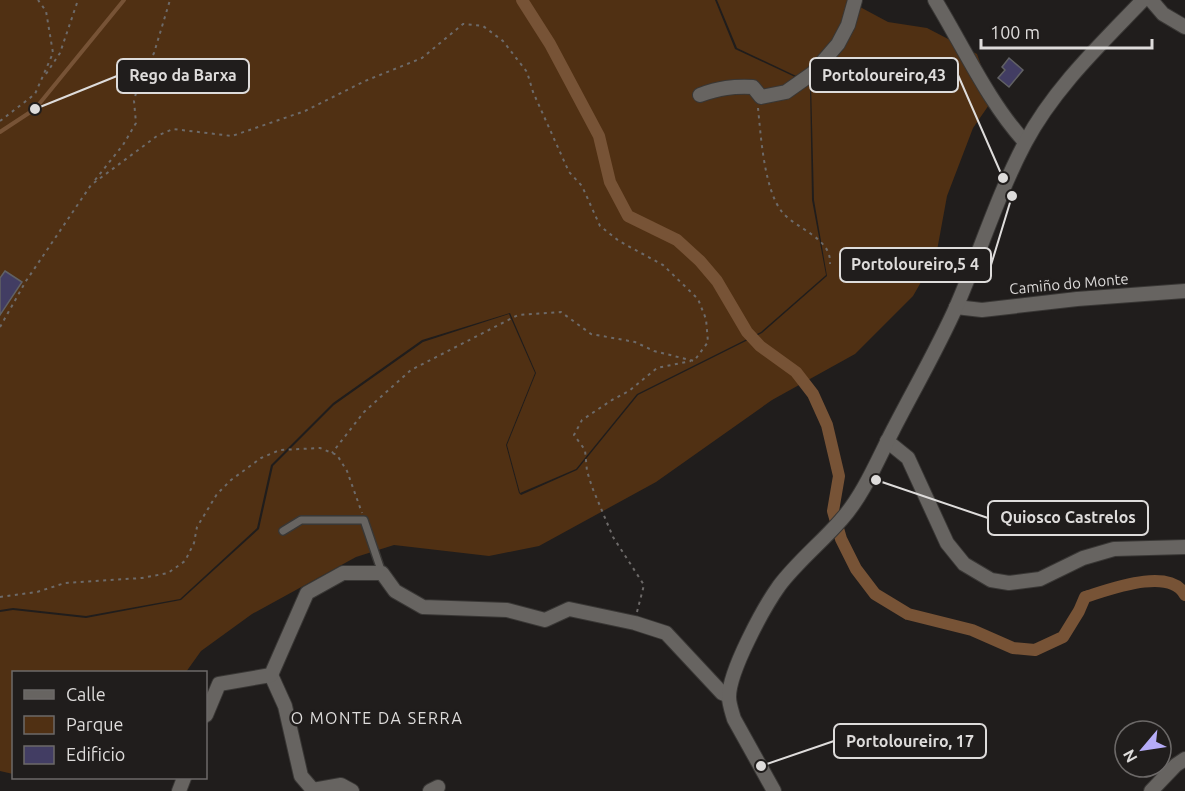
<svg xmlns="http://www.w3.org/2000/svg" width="1185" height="791" font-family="Ubuntu,sans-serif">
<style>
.green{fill:#503013}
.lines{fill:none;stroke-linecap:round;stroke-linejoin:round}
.stream{stroke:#775336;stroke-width:4}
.canal{stroke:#775336;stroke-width:12}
.building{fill:#423d63;stroke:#616164;stroke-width:1.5}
.lane-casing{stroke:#393735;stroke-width:10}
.street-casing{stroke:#393735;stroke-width:16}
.path{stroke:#6d6a69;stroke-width:2;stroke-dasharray:3 4.5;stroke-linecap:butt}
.lane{stroke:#676461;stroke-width:7}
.street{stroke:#676461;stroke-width:14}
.labels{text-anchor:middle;stroke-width:5;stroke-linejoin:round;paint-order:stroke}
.street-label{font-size:15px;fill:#dedcdb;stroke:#201d1c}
.neighbourhood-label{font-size:16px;letter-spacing:1.5px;fill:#dedcdb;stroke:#201d1c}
.leader{fill:none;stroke:#dedcdb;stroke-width:2}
.callout-dot{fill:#dedcdb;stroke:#201d1c;stroke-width:2}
.callout{fill:#201d1c;stroke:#dedcdb;stroke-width:2}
.callout-label{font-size:16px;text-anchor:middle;font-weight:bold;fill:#dedcdb}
</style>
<rect width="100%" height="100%" fill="#201d1c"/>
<g class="green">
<polygon points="0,0 715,0 735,49 810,84 812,200 826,275 761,332 637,394 576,469 520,493 507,445 536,373 510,313 422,340 333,403 271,465 257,528 180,599 86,616 13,608 0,610"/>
<polygon points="717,0 847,0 888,22 927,28 977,54 993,99 973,128 947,196 936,256 913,296 855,354 772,400 656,482 539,546 489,556 394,545 356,557 252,614 201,651 186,672 14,672 13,774 0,771 0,612 13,610 86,618 181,600 259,529 273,466 334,405 423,342 509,314 535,373 506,445 519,493 521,495 577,470 638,395 762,333 827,276 814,200 811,83 737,48"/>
</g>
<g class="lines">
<polyline class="stream" points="0,132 35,109 124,0"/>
<path class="canal" d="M522,0L550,44L599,136L610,182L628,216L677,240L700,261L717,281L747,332L760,346L796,372L813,394L827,425L839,476L833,511L841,539L856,569L875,594L908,614L972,630L1013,648L1035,650L1063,637L1079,611L1085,597C1108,590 1170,566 1185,595"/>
</g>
<g class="building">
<polygon points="1009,58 1023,70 1009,87 998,78 1005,70 1002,67"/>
<polygon points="5,271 22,282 0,315 0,278"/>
</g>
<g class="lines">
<defs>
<polyline id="lane" points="283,531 301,520 364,520 382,573"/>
<g id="street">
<path d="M935,0C963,46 989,103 1025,142"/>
<polyline points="1151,0 1163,14 1185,27"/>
<path d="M700,95C719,88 733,86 753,87L761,97L786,92L813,73L838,44L848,25L855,0"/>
<polyline points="956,307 982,310 1077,299 1185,291"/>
<polyline points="887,441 908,458 947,543 964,564 991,580 1009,583 1040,579 1083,558 1114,549 1185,547"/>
<polyline points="271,675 285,706 301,776 313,790 341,785 352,791"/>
<polyline points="206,715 219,684 271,675 307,593 343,573 382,573 395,591 423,607 507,610 545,620 569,609 635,623 666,633 722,693 729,696"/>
<polyline points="179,791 184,778"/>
<polyline points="430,791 438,787"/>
<path d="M774,791L734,719C732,712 729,704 729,697C729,671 764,607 779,586C797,562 821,543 841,520C863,496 878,459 893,430C914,389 938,348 957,305C980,252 998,194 1025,143C1054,88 1101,44 1143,0"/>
<polyline points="1151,791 1176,765 1185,759"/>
</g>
</defs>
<use href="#lane" class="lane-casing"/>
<use href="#street" class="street-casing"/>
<g class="path">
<polyline points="46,74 60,53 78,0"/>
<path d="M758,108C761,137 764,189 782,212C796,229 832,238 830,264"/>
<polyline points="0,121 35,94 53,53 46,11 38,0"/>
<polyline points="95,180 123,145 136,123 134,101 138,85 154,53 170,0"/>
<polyline points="0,327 26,281 91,185 157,136 173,129 232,136 305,111 365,81 422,58 463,24 483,26 503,41 527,72 533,92 569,172 582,186 600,226 619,241 663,265 698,299 706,319 708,342 694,361 654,351 635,342 591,334 561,312 518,315 411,370 364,412 332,453"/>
<polyline points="0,597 37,592 65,583 142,578 168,573 185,561 194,543 197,527 217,494 231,480 261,458 280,450 320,448 337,455 347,471 362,513"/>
<polyline points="637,612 644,585 613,537 592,487 587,471 585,450 574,435 582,420 612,400 629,391 657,368 691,361"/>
</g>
<use href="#lane" class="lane"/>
<use href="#street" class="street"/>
</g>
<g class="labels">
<g class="street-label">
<text transform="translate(1069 284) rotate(-5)" y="5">Camiño do Monte</text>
</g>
<g class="neighbourhood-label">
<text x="377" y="724">O MONTE DA SERRA</text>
</g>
</g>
<path class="leader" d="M1003 178L958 75M35 109L117 76M1012 196L991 265M876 480L988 518M761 766L834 741"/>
<g class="callout-dot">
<circle cx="1003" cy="178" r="6"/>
<circle cx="35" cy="109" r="6"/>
<circle cx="1012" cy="196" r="6"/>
<circle cx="876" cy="480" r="6"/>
<circle cx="761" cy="766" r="6"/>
</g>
<g class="callout">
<rect x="810" y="58" width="148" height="34" rx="6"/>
<rect x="117" y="59" width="132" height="34" rx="6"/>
<rect x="840" y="248" width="151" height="34" rx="6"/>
<rect x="988" y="501" width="160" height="34" rx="6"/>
<rect x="834" y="724" width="152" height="34" rx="6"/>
</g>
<g class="callout-label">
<text x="884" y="81">Portoloureiro,43</text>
<text x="183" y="81">Rego da Barxa</text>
<text x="915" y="270">Portoloureiro,5 4</text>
<text x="1068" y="523">Quiosco Castrelos</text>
<text x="910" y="747">Portoloureiro, 17</text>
</g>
<rect x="12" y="671" width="195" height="108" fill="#201d1c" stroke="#6c6968" stroke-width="1.5"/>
<rect x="24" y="690" width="30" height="9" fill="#676461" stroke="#6c6968" stroke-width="1.5"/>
<text x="66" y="701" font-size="18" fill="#dedcdb">Calle</text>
<rect x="24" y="716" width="30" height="18" fill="#503013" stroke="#6c6968" stroke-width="1.5"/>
<text x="66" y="731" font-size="18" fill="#dedcdb">Parque</text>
<rect x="24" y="746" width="30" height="18" fill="#423d63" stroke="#6c6968" stroke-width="1.5"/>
<text x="66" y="761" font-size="18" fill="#dedcdb">Edificio</text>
<g transform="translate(1143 749) rotate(241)"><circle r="28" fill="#201d1c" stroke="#6c6968" stroke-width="1.5"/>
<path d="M0-4.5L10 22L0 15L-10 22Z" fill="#b5acf8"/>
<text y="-9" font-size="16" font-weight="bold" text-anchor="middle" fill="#dedcdb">N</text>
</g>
<path d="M981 39v9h171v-9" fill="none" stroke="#dedcdb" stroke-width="3"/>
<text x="990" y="39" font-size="18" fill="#dedcdb" stroke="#201d1c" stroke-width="4.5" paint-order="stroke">100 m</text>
</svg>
